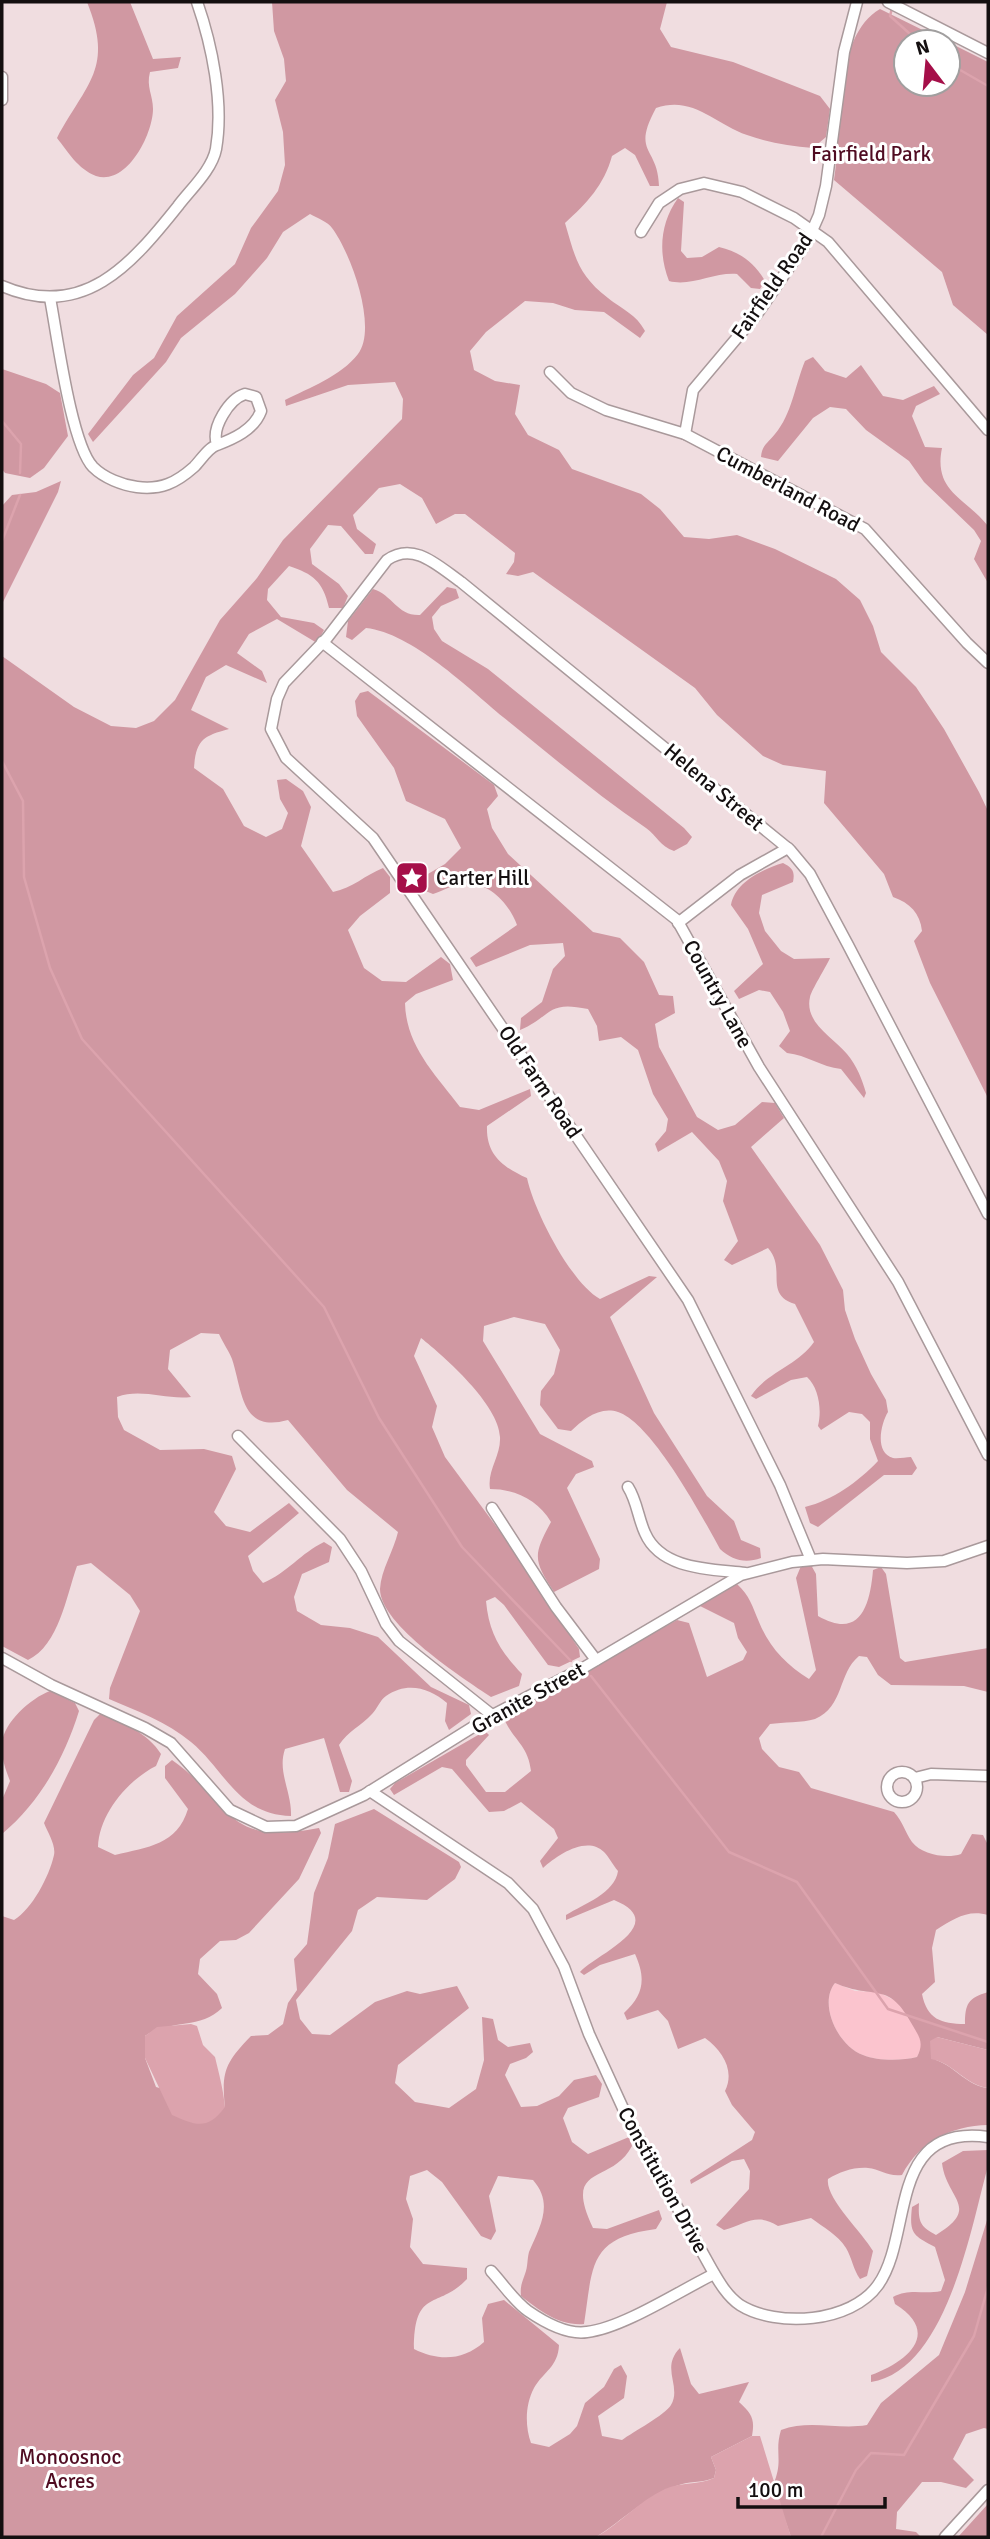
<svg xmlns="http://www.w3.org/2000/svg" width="990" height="2539" font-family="Signika,sans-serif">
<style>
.green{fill:#fbc4ce}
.forest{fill:#d098a2;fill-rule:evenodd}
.water{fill:#dca3ad}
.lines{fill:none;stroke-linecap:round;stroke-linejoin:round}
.stream{stroke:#dca3ad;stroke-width:2.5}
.street-casing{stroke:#a9999b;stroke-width:13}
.street{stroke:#fff;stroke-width:10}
.labels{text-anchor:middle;stroke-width:6;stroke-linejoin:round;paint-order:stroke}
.park-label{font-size:21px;fill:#500c22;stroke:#fff}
.street-label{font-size:21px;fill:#140f10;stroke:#fff}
.poi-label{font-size:21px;fill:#140f10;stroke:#fff;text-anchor:start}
</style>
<rect width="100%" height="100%" fill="#f0dde0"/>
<path class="green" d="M835,1983L855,1991L878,1992L902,2004L921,2037V2049L917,2057C901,2061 878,2061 863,2055C838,2046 818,2004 835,1983Z"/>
<g class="forest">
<path d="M87,2H130L153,59L181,57L178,68L150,72C146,87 153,95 153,109C153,134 127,186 96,176C78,169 68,152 57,138C87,82 114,69 87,2Z"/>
<path d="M272,2H667L660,29L671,47L733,62L820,96L830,109L826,137L813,148C790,146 769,143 747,135C714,123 692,95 656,108C631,154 658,146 659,186H650L635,155L625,148L612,156C604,185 587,203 565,223C575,257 578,275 608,298C623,310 636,314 645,331L640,338L604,312L575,310L553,303L525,301L486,332L470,351L474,370L495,381L520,385L515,414L528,435L559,450L572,469L641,494L660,509L684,537L709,539L737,535L775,549L836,579L860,600L873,626L881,652L916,687L944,729L979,792L988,811V1098L930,983L914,941L922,931C920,913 910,903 893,897L884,874L824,803L826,771L783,765L763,756L717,715L695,688L533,572L518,576L506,574L514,562L515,553L465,514H455L436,524L422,498L400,484L379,488L353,515L357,529L376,544L373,554H365L341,526L328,525L310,549L312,564L339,584L348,596L343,608H329C323,581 313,574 289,566L268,589L267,600L281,617L314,623L324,630L317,643L277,619L249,634L237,653L262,671L267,683L226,665L206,677L191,710L229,729C203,736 196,740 194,768L223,789L244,826L266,837L282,829L288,813L280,799L277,780L286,779L303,791L311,807L301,846L333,892C353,888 365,875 383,868L390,877V893L360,916L348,930L364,968L382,981L406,982L441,957L450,964L453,980L416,994L405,1003C406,1046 435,1074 460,1107L479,1110L530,1089L531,1096L487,1126C486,1155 503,1167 527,1178C534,1211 571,1283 600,1299L649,1276L657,1277L610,1317L654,1413L707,1496L734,1521L741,1540L760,1548L761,1558C745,1564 732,1560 720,1549C702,1516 652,1423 618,1412C599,1406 583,1420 571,1431L558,1429L540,1405L541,1391L554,1374L560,1350L545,1324L514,1317L484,1326L483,1341L540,1434L592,1461L594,1467L576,1474L567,1488L600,1559L599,1569L554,1592C533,1560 533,1555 551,1522C538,1500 515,1489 490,1489C487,1470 501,1456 500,1437C499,1405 445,1357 421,1338L414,1356L437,1406L432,1427L445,1457L507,1541L579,1649L580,1657L559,1667L548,1665L504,1605L495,1597L486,1601C489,1633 500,1651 522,1674L519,1686L491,1697C463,1678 380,1625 380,1589C381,1570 394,1550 398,1532L347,1490L288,1420C241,1433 243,1393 232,1359C229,1351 223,1343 219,1334L201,1333L170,1350L168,1369L191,1397C166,1400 141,1388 117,1397L118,1417L124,1430L160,1450L204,1449L232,1456L236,1469L214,1512L226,1526L250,1532L289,1503L299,1513L248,1556L253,1571L263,1583C287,1573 301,1553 324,1542L332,1547L329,1562L302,1574L294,1597L297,1611L321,1625L350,1628L378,1637L431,1687L469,1705L471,1714L449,1730L445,1721L447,1703C430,1688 407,1681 386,1696C380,1700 377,1709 372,1714C361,1726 348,1731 339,1745L352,1781L349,1792H340L324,1738L285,1749C277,1772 292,1792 291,1816C238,1815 225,1770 191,1742C167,1722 137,1711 109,1699L110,1688L140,1611L130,1595L91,1563L77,1566C66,1597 59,1645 28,1660L2,1646V656L74,707L111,726L136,728L154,721L175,700L220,620L257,578L283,540L402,419L403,399L395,382L348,385L286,406L285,400C309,388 341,376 358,354C378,328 351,253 332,228C328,222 317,218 310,214L283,232L267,258L235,294L181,338L166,362L93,442L88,434L133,375L154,358L177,316L235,264L251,228L278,191L285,165L283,132L275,100L286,81L284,59L274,31Z"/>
<path d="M880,9L947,42H906V84H948V42L988,62V335L953,305L942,272L834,180C843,130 832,37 880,9Z"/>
<path d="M678,198L684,202L681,251L687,258L702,257L719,247C740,252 754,262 765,281L760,289L751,288L737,274C714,272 691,287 669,281C658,253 660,223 678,198Z"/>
<path d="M813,357L825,371L846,378L861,365L883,396L903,400L934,386L940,394L916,406L912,416L925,447L942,448C933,492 966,498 988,526V583L974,559L981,541L974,530L924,482L909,461L866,430L846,409L830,407L813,418L778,461L761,457C762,445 768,443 775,434C792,414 795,385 805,361Z"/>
<polygon points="2,369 46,384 60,393 68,436 44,468 30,478 5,473 2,469"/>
<polygon points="61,481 58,492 2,604 2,506 12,495 36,492"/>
<path d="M447,587L456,589L459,598L441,606L432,617L434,629L442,641L488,669L684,828L692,837L687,844L674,851C660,846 657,836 646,828C596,794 550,755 503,717C468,688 412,633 366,628L352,640L346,637L348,621L373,589C393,595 397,616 420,615Z"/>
<path d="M368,691L494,785L498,796L487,809L492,828L508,854L593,932L620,938L644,962L659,995L673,996L675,1013L655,1024L659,1047L697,1117L718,1130L735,1125L762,1102L775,1103L784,1118L751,1147L820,1245L843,1290L845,1310L855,1339L871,1374L886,1400L888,1412C881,1423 874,1453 893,1458C898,1459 906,1457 911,1457L917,1468L912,1475H884L818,1527L810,1523L805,1507C833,1500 858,1482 878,1461L870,1439V1422L862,1414L849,1412L821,1430L818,1426C822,1410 819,1388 807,1377L791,1380L756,1399L751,1396C767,1372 797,1366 814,1342L795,1304C763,1294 787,1269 768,1248L732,1265L724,1260L738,1241L723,1201L727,1181L719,1161L692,1132L658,1152L655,1144L666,1131L668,1119L653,1094L638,1050L621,1037L599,1041L597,1026L588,1009C546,1000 553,1016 520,1030L521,1018L542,1002L553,969L565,956L563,943L530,945L476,967L470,958L517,925C509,903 489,882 464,883C455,884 442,891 433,894L423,890L421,878L445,864L461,848L445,819L406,801L394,768L357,716L355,701L360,693Z"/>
<path d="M783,863C793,868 795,872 793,882L762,895L759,913L765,931L781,951L794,959L830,958C825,969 812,989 810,997C804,1023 833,1037 847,1054C857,1066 862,1079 866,1093L864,1098L841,1069C821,1067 807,1055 787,1053L779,1046L790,1031L783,1012L770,992L759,990L739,999L734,991L763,964L748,929L731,905C735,882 763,869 783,863Z"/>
<path d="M811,1565L816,1574L818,1616C860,1640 870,1606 873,1570L881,1567L886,1574L900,1658L905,1662L988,1648V1692L964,1686L891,1685L878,1675L867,1657L859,1656C838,1673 844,1707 815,1719C802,1723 783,1722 770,1724L759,1738L762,1749L779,1767L799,1772L811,1788L894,1812C903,1822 905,1832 912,1842C922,1855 947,1859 961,1854L972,1834L983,1835L988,1845V1915C968,1909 953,1919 936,1930L932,1948L935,1982L922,1994C927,2019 941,2024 965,2024C965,2004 968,1998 988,1992V2050L937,2037L936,2060C956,2067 967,2086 988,2088V2125C951,2126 920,2141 902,2175C888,2177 880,2169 868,2168C853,2167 840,2172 828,2179C825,2198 862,2232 873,2251L867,2276L860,2279C853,2269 852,2258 846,2248C838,2235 823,2227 811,2218L778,2226C756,2212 746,2224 724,2230L716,2225L749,2189L750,2171L744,2159L732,2161L691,2184L690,2180L752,2140L755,2132L732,2105L725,2091C735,2071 723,2051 705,2038L678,2049L668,2021L658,2010L627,2020L624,2013C644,1995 646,1978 635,1954L600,1965L584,1975L580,1972C593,1956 673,1924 614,1900L566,1920V1915C584,1904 615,1893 618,1871C613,1865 609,1857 604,1852C587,1835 557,1855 543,1868L540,1861L558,1838L554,1829L521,1802L504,1811L489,1812L452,1769L442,1767L394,1795L390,1789L395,1783L485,1731L489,1735L466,1760V1765L486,1792H505L531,1771C528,1744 512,1740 503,1716L677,1620L689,1623L707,1677L743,1660L747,1652L738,1638L734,1623L700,1606L737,1584C750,1596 752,1606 759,1622C769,1647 786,1665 809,1679L816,1670L796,1578L801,1566ZM835,1983C876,2001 888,1979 913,2026C920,2038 924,2043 917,2057C901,2061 878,2061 863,2055C838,2046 818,2004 835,1983Z"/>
<path d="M50,1691L75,1703L79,1711C64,1759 40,1802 2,1834V1800L10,1781C5,1768 1,1757 2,1743C4,1722 31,1698 50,1691Z"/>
<path d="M100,1714C122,1722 148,1733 161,1754L156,1766C128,1780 99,1814 98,1847L115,1855C148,1847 177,1845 188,1809L165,1778V1766L172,1760C234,1804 223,1847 319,1828L321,1833L299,1879L249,1933L236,1940L220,1941L200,1959L198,1974L217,1994L222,2008C200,2030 169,2019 145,2036V2058L156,2087L225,2107C221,2071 226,2062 251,2036L268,2035L283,2024L288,2003L297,1990L294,1959L307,1944L314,1893L328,1858L335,1824L374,1809L459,1862L461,1867L455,1879L427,1900L377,1897L358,1910L352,1931L296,2000L300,2019L312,2034L330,2035L375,2002L407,1991L420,1994L457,1986L469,2008L398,2065L395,2083L415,2102L449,2108L476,2089L484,2060L482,2017L493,2019L498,2040L508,2047L530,2043L533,2052L526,2058L510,2064L505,2075L521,2107L537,2106L559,2096L574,2080L596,2075L602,2084L599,2097L568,2108L563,2118L572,2142L588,2154L629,2137L632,2146C611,2186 562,2162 593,2228L607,2229L659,2210L662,2219L656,2229C588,2238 593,2266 584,2324C559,2326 540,2311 521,2296C520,2286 522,2283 525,2274C528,2267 527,2259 529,2252C540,2226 554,2204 533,2180L498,2176L489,2196L496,2231L491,2240L481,2236L442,2182L427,2170L410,2176L406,2199L413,2219L410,2247L423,2264L467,2268V2279C438,2310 414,2287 414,2349C438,2361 463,2361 484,2342L482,2318L488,2304L504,2300L559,2345C558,2367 544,2371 534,2388C525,2405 525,2426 531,2443L549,2447L570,2434L577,2426L585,2403L604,2387L614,2369L621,2365L627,2376L624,2398L598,2416L602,2436L622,2440C633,2432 665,2415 671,2405C682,2386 660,2368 680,2348L691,2384L699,2394L749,2382L739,2402C752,2414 755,2419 752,2436L711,2457L716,2470L714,2478C702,2483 688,2481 676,2486C645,2497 623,2520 596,2537H2V1916L14,1920C32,1909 49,1877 54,1855C56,1845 48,1833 44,1823L94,1720Z"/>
<path d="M988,2150V2166C971,2227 947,2370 871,2382V2375C907,2362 942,2333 895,2304L893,2297C910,2288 923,2295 941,2291L945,2280L935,2247C913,2235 909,2234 912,2207L919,2203C918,2221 920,2227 936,2235C982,2207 946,2199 942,2163L963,2151Z"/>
<path d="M988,2217V2429L984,2428L966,2434L953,2459L974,2480L966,2488L941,2482H922L897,2512L896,2529L916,2532L921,2537H791L773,2485C784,2460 774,2453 781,2430C809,2419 838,2430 867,2425L881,2403L939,2355L965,2292Z"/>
<polygon points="988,2504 988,2537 958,2537"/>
</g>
<g class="water">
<path d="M191,2024L197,2026L203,2045L215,2057C219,2074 223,2088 225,2107C208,2130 196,2126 172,2115L145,2058V2036L157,2027Z"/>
<path d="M937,2037L988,2050V2088C965,2085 954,2063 931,2059L930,2041Z"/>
<path d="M752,2436H760L791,2537H596C621,2523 639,2501 665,2489C681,2482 699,2485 714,2478L716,2470L711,2457Z"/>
</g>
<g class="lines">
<g class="stream">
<polyline points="892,8 890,16 919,42"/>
<polyline points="948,63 988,86"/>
<polyline points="2,421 21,444 20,473"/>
<polyline points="2,541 20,495"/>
<polyline points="2,761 23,801 24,877 50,968 82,1039 324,1307 379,1418 462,1547 571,1661"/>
<polyline points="591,1676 729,1852 797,1882 888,2009 988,2042"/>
<polyline points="821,2537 856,2470 871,2453 904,2455 974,2336 988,2287"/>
</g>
<defs>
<g id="street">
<polyline points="888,2 988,53"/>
<polyline points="2,77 2,100"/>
<polyline points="641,232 659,203 680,189 704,183 742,192 794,218 828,242 988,430"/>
<path d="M2,286C83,321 131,265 178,206C190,190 212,170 216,149C224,103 212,45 197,2"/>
<path d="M50,298C57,334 71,444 93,467C104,478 122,485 137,487C161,490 176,483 194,467C200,461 209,447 217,445C233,439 254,430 261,411L256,397L245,394C229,399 211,428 217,444"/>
<polyline points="550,372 571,393 606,410 685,434 865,529 967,643 988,663"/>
<polyline points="685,434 693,390 757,314 808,240 819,215 826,186 844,52 857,2"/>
<polyline points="322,642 677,920 759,1067 898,1282 988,1455"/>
<polyline points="678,923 740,875 788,848"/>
<polyline points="238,1436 340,1539 361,1571 386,1624 399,1641 492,1715"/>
<path d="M628,1487C637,1501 638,1518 645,1533C661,1570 711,1569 745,1573"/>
<polyline points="492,1508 556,1607 596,1660"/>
<path d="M811,1560L780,1485L688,1300L373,838L286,758L271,729L277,699L284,683L327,638L387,560C414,541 438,566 461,582L790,850L810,874L848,945L988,1214"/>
<polyline points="2,1658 51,1685 145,1728 171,1743 230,1810 266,1827 296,1826 364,1795 489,1717 583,1668 741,1575 792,1562 823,1559 907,1563 944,1561 988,1546"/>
<circle cx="902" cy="1787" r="15"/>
<polyline points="915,1778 931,1774 988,1776"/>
<path d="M370,1791L508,1883L533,1909L564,1967L589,2034L627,2117L711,2268C719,2282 727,2296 740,2305C777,2328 851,2323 878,2285C914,2235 886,2123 988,2137"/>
<path d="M491,2271C503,2284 514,2301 528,2311C544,2322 567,2335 587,2332C623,2328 681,2290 714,2274"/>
<polyline points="945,2537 988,2490"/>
</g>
</defs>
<use href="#street" class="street-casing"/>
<use href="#street" class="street"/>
</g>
<defs>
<symbol id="sight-square" viewBox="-11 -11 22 22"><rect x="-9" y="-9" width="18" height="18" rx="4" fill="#a50f49" stroke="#fff"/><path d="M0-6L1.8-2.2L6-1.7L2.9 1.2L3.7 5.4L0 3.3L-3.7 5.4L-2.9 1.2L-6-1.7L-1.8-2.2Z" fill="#fff"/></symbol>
</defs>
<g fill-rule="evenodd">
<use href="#sight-square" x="393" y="859" width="38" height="38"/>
</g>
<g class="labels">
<g class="park-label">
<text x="871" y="161">Fairfield Park</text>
<text x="70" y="2464">Monoosnoc<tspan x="70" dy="24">Acres</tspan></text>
</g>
<g class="street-label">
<text transform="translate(772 286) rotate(-55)" y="7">Fairfield Road</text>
<text transform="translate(788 489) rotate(28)" y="7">Cumberland Road</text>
<text transform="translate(714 787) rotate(40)" y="7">Helena Street</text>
<text transform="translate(718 994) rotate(61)" y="7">Country Lane</text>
<text transform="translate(540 1082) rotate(56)" y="7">Old Farm Road</text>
<text transform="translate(528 1698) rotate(-29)" y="7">Granite Street</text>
<text transform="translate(663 2180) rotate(61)" y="7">Constitution Drive</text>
</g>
<g class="poi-label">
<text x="436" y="885">Carter Hill</text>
</g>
</g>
<rect width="990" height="2539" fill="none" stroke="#140f10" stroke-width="7"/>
<g transform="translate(927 63) rotate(344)"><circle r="33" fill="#ffffff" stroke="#a19f9f" stroke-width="2"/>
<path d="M0-5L12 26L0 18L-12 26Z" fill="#a50f49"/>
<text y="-10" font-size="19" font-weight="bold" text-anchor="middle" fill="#140f10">N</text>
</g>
<path d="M738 2497v10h147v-10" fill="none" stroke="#140f10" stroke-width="3.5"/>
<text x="748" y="2497" font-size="21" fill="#140f10" stroke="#ffffff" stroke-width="5" paint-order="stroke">100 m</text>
</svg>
